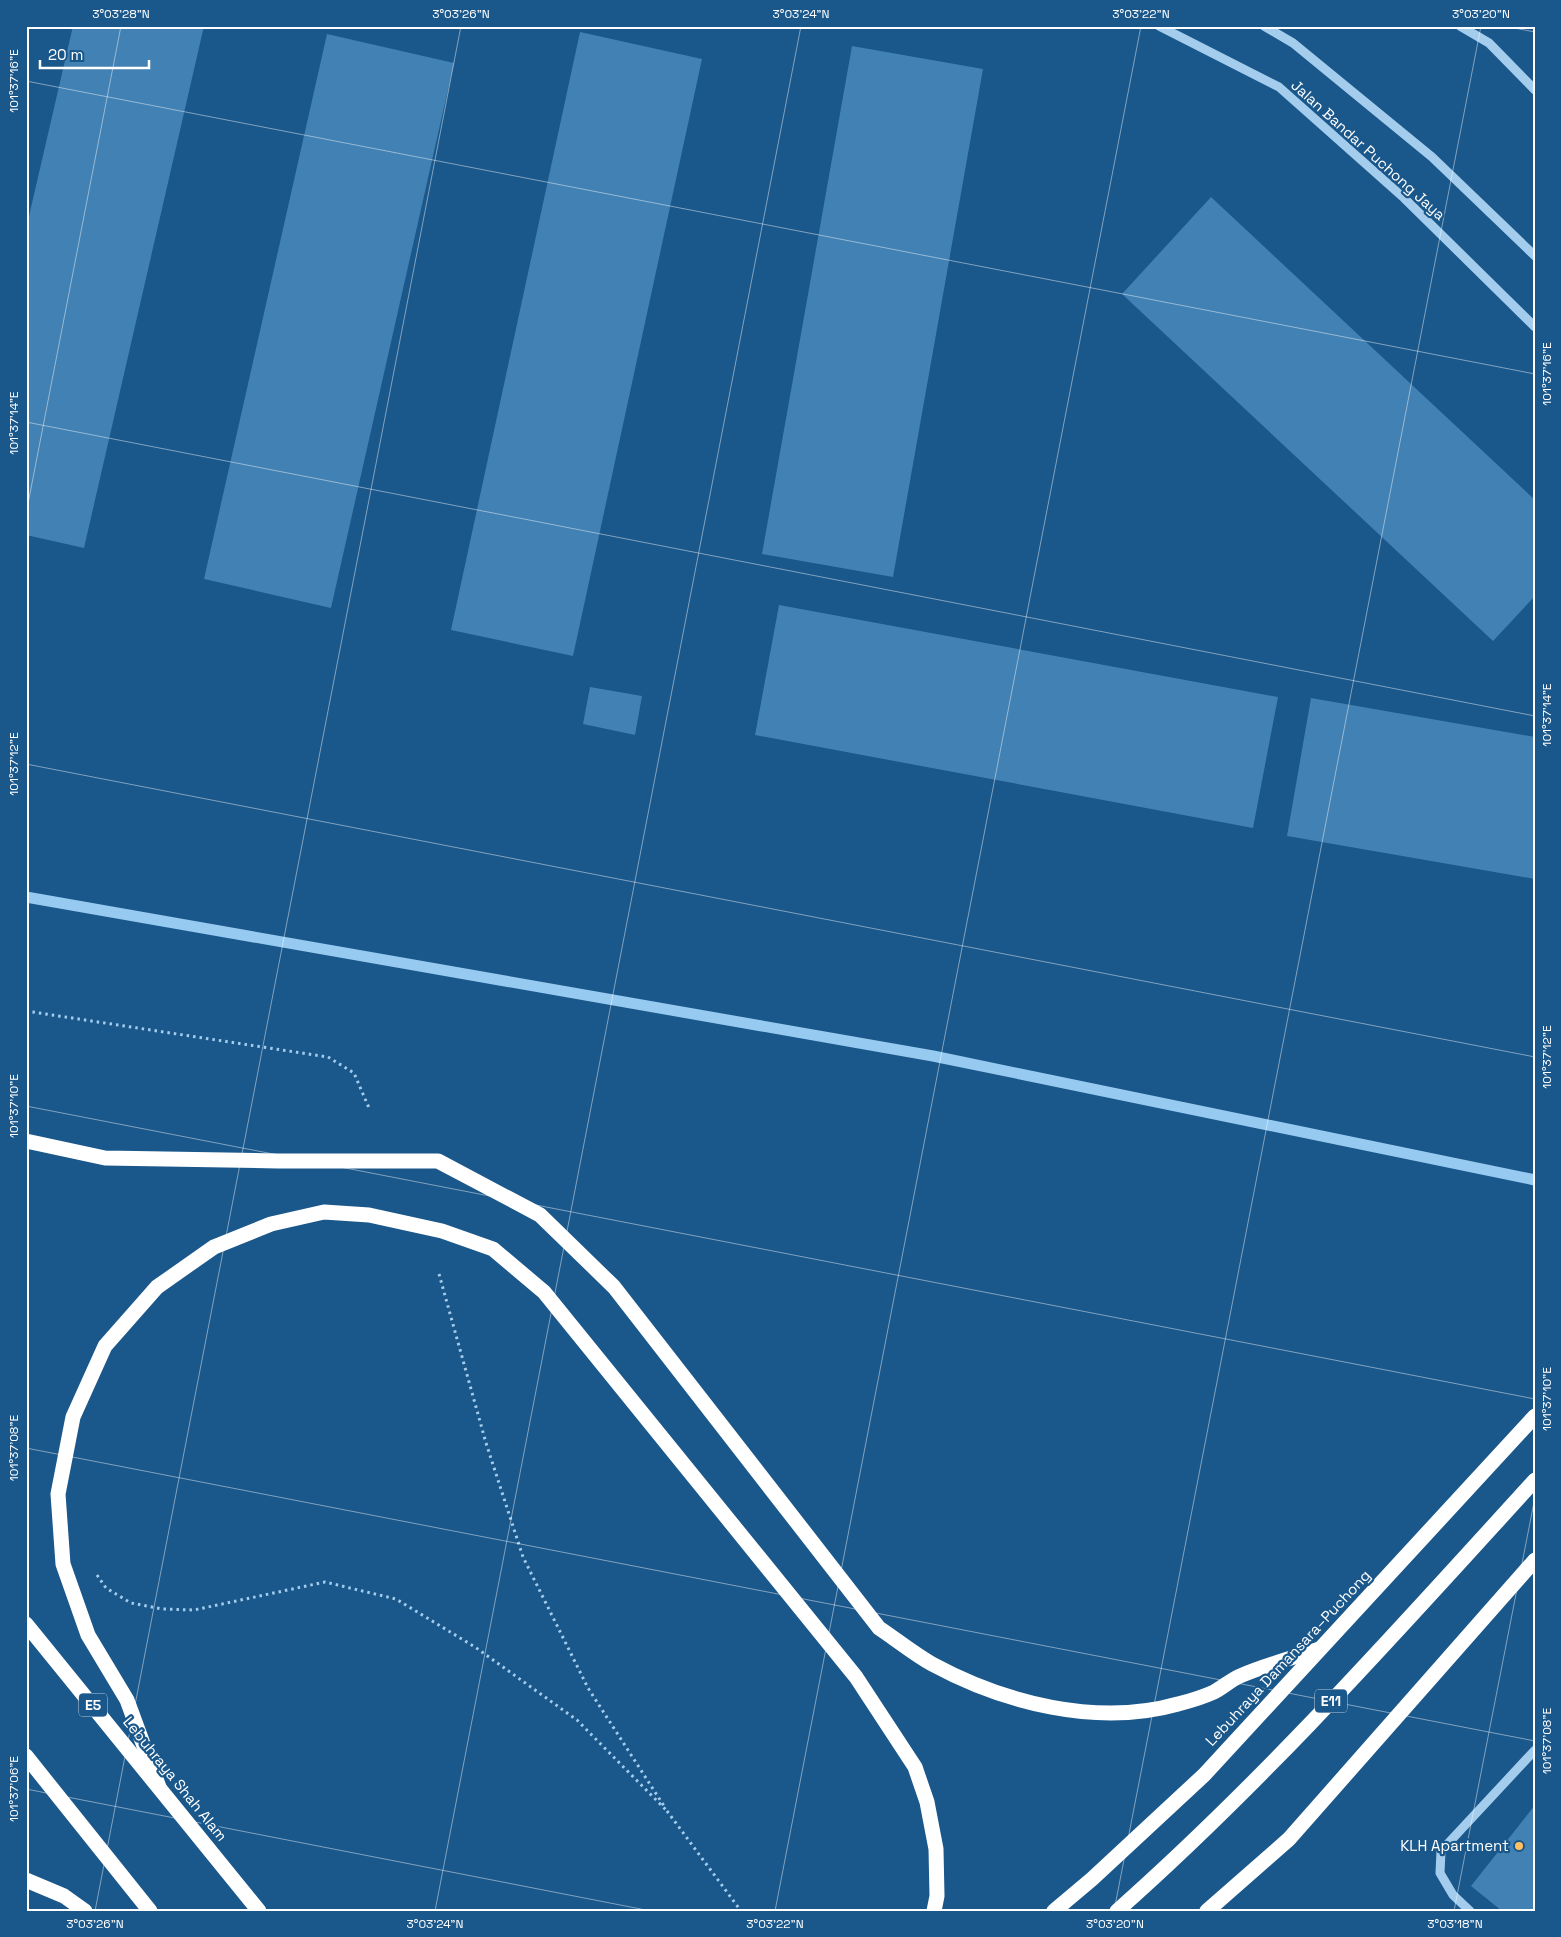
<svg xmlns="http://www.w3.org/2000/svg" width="1561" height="1937" font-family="'Space Grotesk',sans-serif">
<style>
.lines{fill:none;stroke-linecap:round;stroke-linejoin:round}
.stream{stroke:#97caf0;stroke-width:11}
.building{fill:#4281b3}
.path{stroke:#a4cded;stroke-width:3;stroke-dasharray:2.5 4;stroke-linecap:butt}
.minor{stroke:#a4cded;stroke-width:9}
.highway{stroke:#fff;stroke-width:15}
.ticks{fill:none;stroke:#fff;stroke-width:1;stroke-opacity:0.45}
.poi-dot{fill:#ffc161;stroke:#1a578b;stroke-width:2}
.labels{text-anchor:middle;stroke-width:4.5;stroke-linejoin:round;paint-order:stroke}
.shield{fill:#1a578b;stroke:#bacddc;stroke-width:1}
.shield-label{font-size:14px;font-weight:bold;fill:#fff}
.street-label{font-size:15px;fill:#fff;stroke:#1a578b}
.poi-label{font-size:15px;fill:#fff;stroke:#1a578b;text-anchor:end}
.neatline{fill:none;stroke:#fff;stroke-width:2}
.ticks-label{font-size:12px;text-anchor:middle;fill:#fff}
</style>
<rect width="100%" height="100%" fill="#1a578b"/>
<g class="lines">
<polyline class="stream" points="26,897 933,1056 1535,1180"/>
</g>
<g class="building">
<polygon points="73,26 204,26 84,548 26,535 26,229"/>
<polygon points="580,32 702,59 573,656 451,630"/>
<polygon points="327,34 454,63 331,608 204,579"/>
<polygon points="852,46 983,69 893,577 762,554"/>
<polygon points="1211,197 1535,500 1535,596 1493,641 1122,294"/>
<polygon points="779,605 1278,697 1253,828 755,735"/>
<polygon points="590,687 642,696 635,735 583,724"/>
<polygon points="1311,698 1535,737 1535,879 1287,836"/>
<polygon points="1535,1805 1535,1911 1502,1911 1471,1886"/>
</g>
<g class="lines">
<g class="path">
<polyline points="26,1011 328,1057 354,1073 369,1108"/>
<polyline points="439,1274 486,1443 523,1557 588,1688 664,1806"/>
<polyline points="97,1575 106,1588 131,1603 162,1609 194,1610 325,1582 396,1599 475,1647 577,1720 667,1811"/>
<polyline points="667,1811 741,1911"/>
</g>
<g class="minor">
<polyline points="1159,26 1279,87 1404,198 1535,327"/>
<polyline points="1264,26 1293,43 1432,157 1535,256"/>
<polyline points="1460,26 1489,43 1535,90"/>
<polyline points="1470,1911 1453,1895 1440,1873 1441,1851 1535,1750"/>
</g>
<g class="highway">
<path d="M26,1141L105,1158L278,1161H438L540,1215L614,1287L879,1628C897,1640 914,1654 932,1664C1004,1703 1097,1727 1178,1704C1190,1701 1203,1697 1214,1692C1223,1687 1231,1680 1240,1676C1265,1665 1293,1658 1319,1649"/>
<polyline points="26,1624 259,1911"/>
<polyline points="26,1756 150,1911"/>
<polyline points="159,1787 127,1700 88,1635 63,1564 58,1494 73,1417 105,1346 157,1287 214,1247 271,1224 324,1212 369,1215 442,1231 493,1249 544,1292 856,1677 915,1767 927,1802 936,1849 937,1896 934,1911"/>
<polyline points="26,1880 64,1896 85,1911"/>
<polyline points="1054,1911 1092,1879 1204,1775 1535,1416"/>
<path d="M1117,1911C1267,1778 1400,1628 1535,1480"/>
<polyline points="1207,1911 1289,1839 1535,1560"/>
</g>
</g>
<path class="ticks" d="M1504,26L1535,32M26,81L1535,374M26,422L1535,716M26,514L121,26M26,764L1535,1057M26,1106L1535,1399M26,1448L1535,1741M26,1789L651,1911M95,1911L461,26M435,1911L801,26M775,1911L1141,26M1114,1911L1481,26M1454,1911L1535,1497"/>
<circle class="poi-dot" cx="1519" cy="1846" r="5"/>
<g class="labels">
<g class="shield">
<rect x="1315" y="1689.5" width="32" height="23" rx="4"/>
<rect x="79" y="1693.5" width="28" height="23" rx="4"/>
</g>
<g class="shield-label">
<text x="1331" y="1706">E11</text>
<text x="93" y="1710">E5</text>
</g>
<g class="street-label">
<text transform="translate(1368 150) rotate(42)" y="5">Jalan Bandar Puchong Jaya</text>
<text transform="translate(1288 1658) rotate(-47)" y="5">Lebuhraya Damansara–Puchong</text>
<text transform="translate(175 1779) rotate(51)" y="5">Lebuhraya Shah Alam</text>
</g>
<g class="poi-label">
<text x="1509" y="1851">KLH Apartment</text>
</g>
</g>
<rect width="1561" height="1937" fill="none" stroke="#1a578b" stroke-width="55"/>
<path d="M40 60v8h109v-8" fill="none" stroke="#ffffff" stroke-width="2.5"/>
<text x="48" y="60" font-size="15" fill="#ffffff" stroke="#1a578b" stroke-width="4" paint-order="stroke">20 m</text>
<rect x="28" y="28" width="1506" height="1882" class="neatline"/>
<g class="ticks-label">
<text x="121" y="18">3°03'28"N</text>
<text x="461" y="18">3°03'26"N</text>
<text x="801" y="18">3°03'24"N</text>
<text x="1141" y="18">3°03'22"N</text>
<text x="1481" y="18">3°03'20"N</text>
<text transform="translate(14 81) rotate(-90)" y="4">101°37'16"E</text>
<text transform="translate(1547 374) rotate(-90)" y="4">101°37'16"E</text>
<text transform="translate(14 423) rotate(-90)" y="4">101°37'14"E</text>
<text transform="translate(1547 715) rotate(-90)" y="4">101°37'14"E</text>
<text transform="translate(14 764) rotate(-90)" y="4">101°37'12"E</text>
<text transform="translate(1547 1057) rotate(-90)" y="4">101°37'12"E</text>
<text transform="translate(14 1106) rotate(-90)" y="4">101°37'10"E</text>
<text transform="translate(1547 1399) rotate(-90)" y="4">101°37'10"E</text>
<text transform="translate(14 1448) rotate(-90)" y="4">101°37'08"E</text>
<text transform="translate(1547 1741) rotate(-90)" y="4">101°37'08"E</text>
<text transform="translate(14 1789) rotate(-90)" y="4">101°37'06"E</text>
<text x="95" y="1928">3°03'26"N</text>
<text x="435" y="1928">3°03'24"N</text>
<text x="775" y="1928">3°03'22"N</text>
<text x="1115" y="1928">3°03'20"N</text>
<text x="1455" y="1928">3°03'18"N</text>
</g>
</svg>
